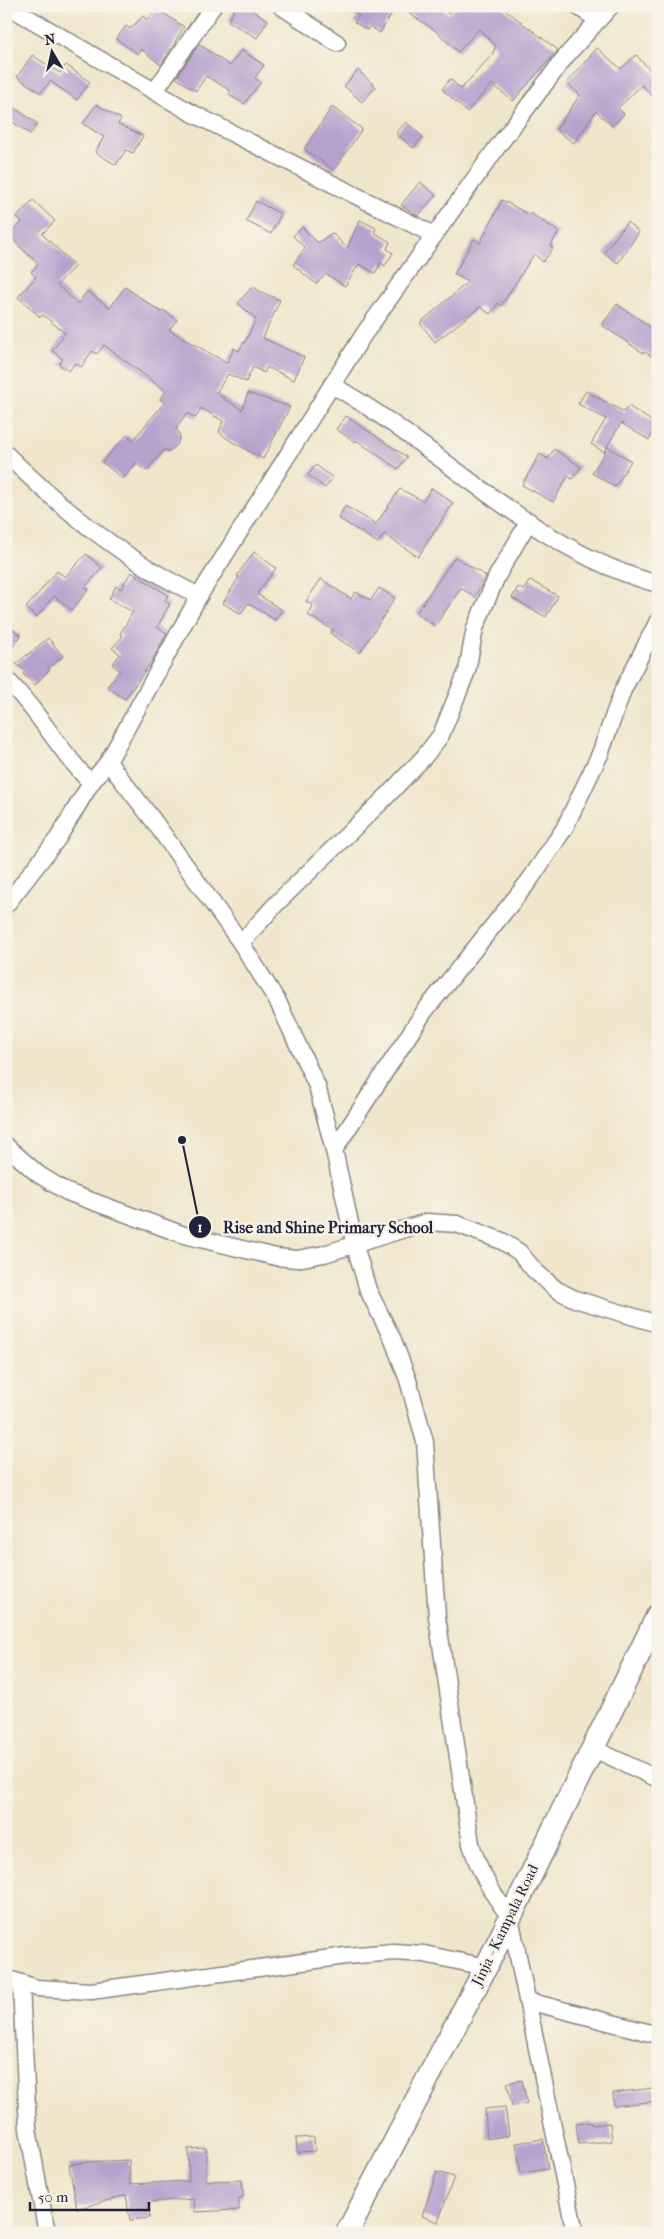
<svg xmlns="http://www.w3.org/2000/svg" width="664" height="2239" font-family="'IM FELL French Canon',serif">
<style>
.building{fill:#b6a3cd}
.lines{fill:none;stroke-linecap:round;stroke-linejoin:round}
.minor-casing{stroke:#898483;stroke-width:19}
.highway-casing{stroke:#898483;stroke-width:25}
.minor{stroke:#fff;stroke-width:16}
.highway{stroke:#fff;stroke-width:22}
.labels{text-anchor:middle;stroke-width:5;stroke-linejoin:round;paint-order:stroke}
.street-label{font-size:15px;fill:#22223b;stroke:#f7f3e8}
.leader{fill:none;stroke:#22223b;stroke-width:2}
.callout-dot{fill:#22223b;stroke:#f7f3e8;stroke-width:2}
.mark-label{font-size:15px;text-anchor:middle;font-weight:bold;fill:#fff}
.callout-label{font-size:16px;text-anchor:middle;font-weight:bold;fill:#22223b;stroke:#f7f3e8;stroke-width:5;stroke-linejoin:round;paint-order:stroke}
</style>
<rect width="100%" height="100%" fill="#f7f3e8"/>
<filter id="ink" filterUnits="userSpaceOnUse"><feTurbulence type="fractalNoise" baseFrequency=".02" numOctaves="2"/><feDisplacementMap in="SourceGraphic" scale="10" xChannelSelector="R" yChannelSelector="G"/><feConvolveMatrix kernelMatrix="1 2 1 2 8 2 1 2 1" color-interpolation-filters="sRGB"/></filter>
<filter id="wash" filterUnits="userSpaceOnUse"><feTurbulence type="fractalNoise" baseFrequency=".0096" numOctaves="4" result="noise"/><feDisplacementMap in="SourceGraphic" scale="20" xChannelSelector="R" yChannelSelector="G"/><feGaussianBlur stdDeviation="1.12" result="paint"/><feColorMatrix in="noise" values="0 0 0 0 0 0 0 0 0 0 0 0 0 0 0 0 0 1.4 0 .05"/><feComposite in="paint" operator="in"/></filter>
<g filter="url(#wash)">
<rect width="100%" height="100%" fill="#f0e6cb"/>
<g id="blocks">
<g class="building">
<polygon points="236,6 245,6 268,20 257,38 228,21"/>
<polygon points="343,6 396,6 380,33 370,26 367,30 354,22 359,16"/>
<polygon points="398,6 438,6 449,14 458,6 500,6 558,50 513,101 492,84 467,112 442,89 450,79 461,89 492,55 496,46 479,29 458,52 436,31"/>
<polygon points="156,8 184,27 161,65 141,49 138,54 116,39 126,26 130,29 143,16 148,20"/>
<polygon points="199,44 230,66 241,50 264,65 255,78 261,82 244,104 229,95 231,91 206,76 196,91 176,78"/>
<polygon points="597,48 621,69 636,55 658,78 658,102 642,85 618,108 624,114 612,126 596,111 574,143 556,130 580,95 567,83"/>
<polygon points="32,55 60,73 66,65 90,82 77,100 50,81 41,93 17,77"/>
<polygon points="358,70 376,87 362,102 344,86"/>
<polygon points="6,102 38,124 30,134 6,117"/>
<polygon points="96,104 121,119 118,124 143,136 133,153 126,150 116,165 95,152 104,137 83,124"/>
<polygon points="332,107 362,129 334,170 304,149"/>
<polygon points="406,122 423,137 413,148 396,133"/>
<polygon points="420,182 436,195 418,216 401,205"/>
<polygon points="33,200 55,221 42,234 75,266 57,285 78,304 87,291 110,308 125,287 161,312 163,310 177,320 169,330 227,363 234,348 239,351 244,342 245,342 256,319 238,303 253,286 259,291 280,300 263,338 304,357 294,380 267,367 264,373 253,367 246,382 228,374 216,393 242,410 248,393 290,407 263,459 229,440 219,432 223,421 201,408 196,418 187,413 176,428 180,436 177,445 169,451 164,450 146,471 136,463 123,479 102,462 127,435 133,440 165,402 160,399 166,391 104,345 97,354 92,351 81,367 75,363 69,371 59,364 63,359 52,351 65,333 43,315 40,317 18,297 36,277 31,272 38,264 8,235 22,222 17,217"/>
<polygon points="502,200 528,214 530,213 559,232 550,246 553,248 543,262 534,254 501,306 498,303 490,314 480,307 435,342 420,323 468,282 454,274 474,239 480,243"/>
<polygon points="256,201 281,214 271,234 246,221"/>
<polygon points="360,220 376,228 374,232 390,242 387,249 393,253 385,266 381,263 375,273 359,264 345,286 326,274 316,284 293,265 305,248 293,236 302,227 318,243 332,233 347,248"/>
<polygon points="627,222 639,232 618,263 604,253"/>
<polygon points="617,304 658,332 658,360 645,352 643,353 602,325"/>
<polygon points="586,391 624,412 628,406 658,425 649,440 621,423 604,452 591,444 606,419 578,404"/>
<polygon points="346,416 407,457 398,469 356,440 355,442 336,429"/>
<polygon points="608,447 631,461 615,487 592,473"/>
<polygon points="554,449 581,467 572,479 568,476 553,502 522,485 540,454 548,459"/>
<polygon points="316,465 333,478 325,488 308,475"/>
<polygon points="432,488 453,503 418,557 384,534 378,543 338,518 345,506 376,524 400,489 423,501"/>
<polygon points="254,552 276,568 257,594 282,610 275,620 248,603 241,614 223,603 239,577 237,576"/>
<polygon points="86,554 102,568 85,587 89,589 72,610 54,596 37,617 26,608 57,571 65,577"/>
<polygon points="455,557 486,576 475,597 461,588 435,626 416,613"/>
<polygon points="131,572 168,595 165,601 170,604 157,627 167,633 152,661 125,699 107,687 120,670 112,665 120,654 112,648 123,636 120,634 133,612 109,599 116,586 121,589"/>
<polygon points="321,579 351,599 355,592 371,600 379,588 395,598 360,653 331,634 333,630 308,615 313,606 306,601"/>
<polygon points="530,580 558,596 546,617 512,598 518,587 524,590"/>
<polygon points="6,624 21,636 6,654"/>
<polygon points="48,638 63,656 48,668 49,670 35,685 23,674 25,671 16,664"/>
<polygon points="522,2080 527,2103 512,2106 507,2083"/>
<polygon points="654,2088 656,2101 614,2106 613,2093"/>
<polygon points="505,2107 509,2135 487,2139 485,2109"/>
<polygon points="591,2122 592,2125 610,2123 612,2141 579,2144 576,2124"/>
<polygon points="314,2137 315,2151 297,2152 296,2138"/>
<polygon points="543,2139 548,2169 521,2173 516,2143"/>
<polygon points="206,2148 206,2181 242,2180 243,2197 239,2198 239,2210 195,2212 194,2199 148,2202 150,2218 130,2220 126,2195 77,2209 69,2165 85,2162 129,2160 130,2184 189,2181 188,2149"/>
<polygon points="437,2172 454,2177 438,2222 422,2216"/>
</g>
</g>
</g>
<g filter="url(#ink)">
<use href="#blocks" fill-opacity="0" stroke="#898483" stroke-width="1"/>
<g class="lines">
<defs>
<g id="minor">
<polyline points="8,6 190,112 434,235"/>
<polyline points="281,6 337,43"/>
<polyline points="577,6 598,20"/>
<polyline points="155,91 213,6"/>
<path d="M332,385C442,447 534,551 658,584"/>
<path d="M6,454C65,512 125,560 199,596"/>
<path d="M6,679C39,711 59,751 91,783"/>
<path d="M108,762L153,820L241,943L278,1002L317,1086L334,1150L355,1246L368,1290L393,1340L408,1380L425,1442L437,1617L471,1844C479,1872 492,1894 510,1917L575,2233"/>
<polyline points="6,905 58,838 91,783 108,762 199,596 364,334 498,146 566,56 611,6"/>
<polyline points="241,943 276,904 386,797 424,757 441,735 467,671 475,628 497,576 529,521"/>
<polyline points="6,1146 38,1174 67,1192 184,1235 276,1257 297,1259 324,1254 427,1222 457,1224 502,1241 519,1252 535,1271 557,1290 575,1299 658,1324"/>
<polyline points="334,1150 424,1012 529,881 564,829 600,754 623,690 658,621"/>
<polyline points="592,1748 658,1779"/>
<polyline points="6,1978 37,1988 91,1991 346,1956 394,1952 424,1954 486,1967"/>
<polyline points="21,1985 28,2129 47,2233"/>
<polyline points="528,2001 658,2035"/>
</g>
<polyline id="highway" points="347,2233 486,1967 658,1615"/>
</defs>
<use href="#minor" class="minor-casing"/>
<use href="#highway" class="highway-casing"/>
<use href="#minor" class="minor"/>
<use href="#highway" class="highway"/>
</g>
</g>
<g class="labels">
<g class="street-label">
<text transform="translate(505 1925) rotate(-64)" y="5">Jinja - Kampala Road</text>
</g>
</g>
<path class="leader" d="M182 1140L200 1227"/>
<g class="callout-dot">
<circle cx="182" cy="1140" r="5"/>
<circle cx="200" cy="1227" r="12"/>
</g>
<g class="mark-label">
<text x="200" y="1232">1</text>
</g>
<g class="callout-label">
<text x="328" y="1233">Rise and Shine Primary School</text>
</g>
<rect width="664" height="2239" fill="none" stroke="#f7f3e8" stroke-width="25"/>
<g transform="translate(52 52) rotate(351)" stroke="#f7f3e8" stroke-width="4" paint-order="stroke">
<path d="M0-4L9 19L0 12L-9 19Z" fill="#22223b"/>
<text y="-8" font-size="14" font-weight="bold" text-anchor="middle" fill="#22223b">N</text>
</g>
<path d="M30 2202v8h119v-8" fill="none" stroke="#22223b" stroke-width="2.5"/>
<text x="38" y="2202" font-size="15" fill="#22223b" stroke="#f7f3e8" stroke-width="4" paint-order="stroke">50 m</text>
</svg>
